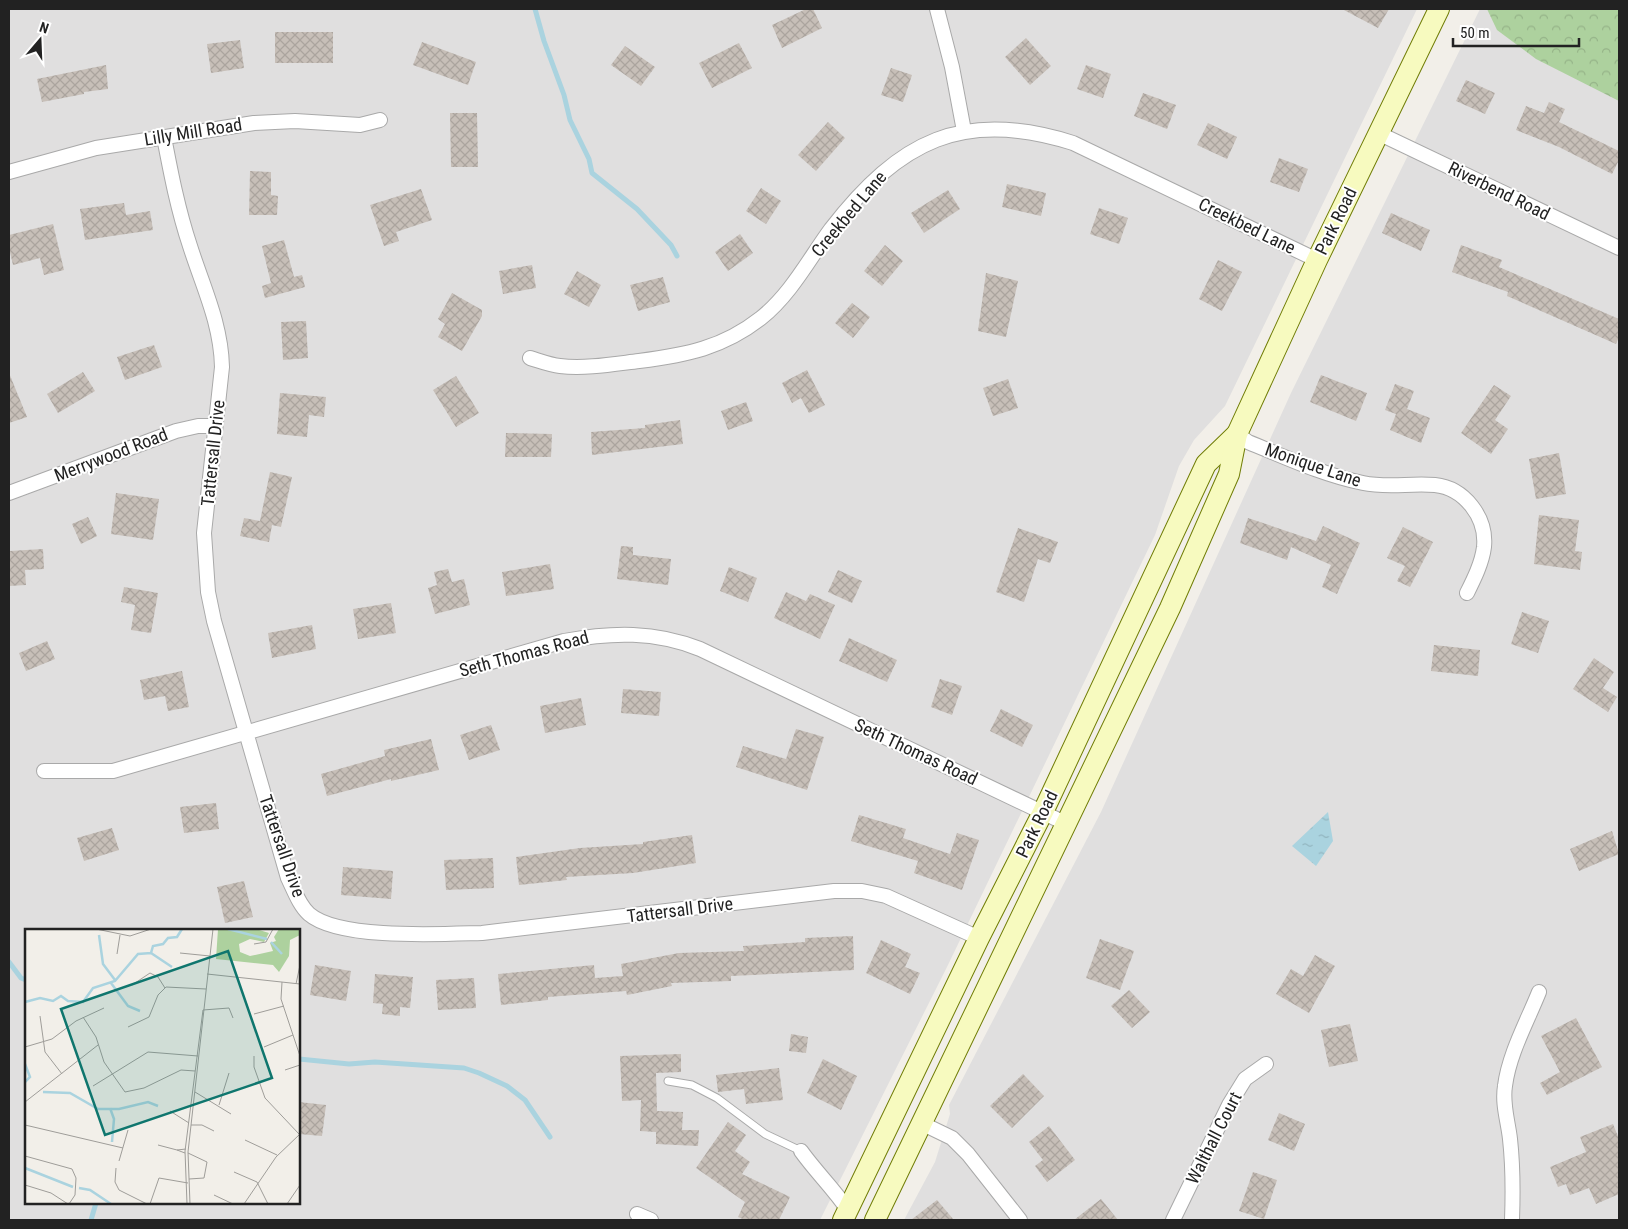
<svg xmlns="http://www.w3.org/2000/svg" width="1628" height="1229" font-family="'Roboto Condensed',sans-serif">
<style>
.residential{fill:#e0dfdf;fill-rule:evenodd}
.forest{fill:url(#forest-crowns)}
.water{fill:url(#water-ripples)}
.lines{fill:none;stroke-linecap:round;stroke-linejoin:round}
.stream{stroke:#aad3df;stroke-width:5}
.building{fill:url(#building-cross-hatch)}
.lane-casing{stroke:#a9a9a9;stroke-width:9}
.street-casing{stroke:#a9a9a9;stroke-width:16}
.secondary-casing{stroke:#707d05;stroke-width:22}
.lane{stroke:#fff;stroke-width:7}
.street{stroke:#fff;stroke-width:14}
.secondary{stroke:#f7fabf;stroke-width:20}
.labels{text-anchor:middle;stroke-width:4;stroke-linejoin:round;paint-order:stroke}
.street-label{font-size:18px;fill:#222;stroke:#fff}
.inset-river{fill:none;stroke:#aad3df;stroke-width:2.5}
.inset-road{fill:none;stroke:#9f9d99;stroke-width:1}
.view{fill:#0f766e;fill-opacity:0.15;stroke:#0f766e;stroke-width:2.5}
.inset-edge{fill:none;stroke:#222;stroke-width:2.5}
</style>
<defs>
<pattern id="forest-crowns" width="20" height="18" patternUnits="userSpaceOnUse" patternTransform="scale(1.25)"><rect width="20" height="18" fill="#add19e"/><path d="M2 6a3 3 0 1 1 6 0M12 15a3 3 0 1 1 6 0" fill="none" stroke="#95b388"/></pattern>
<pattern id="water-ripples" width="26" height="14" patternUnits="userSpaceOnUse" patternTransform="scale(1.25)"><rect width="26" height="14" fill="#aad3df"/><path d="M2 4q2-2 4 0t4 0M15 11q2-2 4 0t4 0" fill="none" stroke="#92b5bf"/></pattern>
<pattern id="building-cross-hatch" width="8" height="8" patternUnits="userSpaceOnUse" patternTransform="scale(1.25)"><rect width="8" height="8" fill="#c7bfb8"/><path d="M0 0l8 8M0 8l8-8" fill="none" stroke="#aba49e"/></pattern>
</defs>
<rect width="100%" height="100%" fill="#f2efe9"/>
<g class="residential">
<path d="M9,9H1417L1225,406L1194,440L1179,466L1155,535L947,967L820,1220H9ZM26,930H299V1203H26Z"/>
<polygon points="1480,9 1619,9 1619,1220 904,1220 935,1162 950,1114 949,1105 1101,812 1291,393"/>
</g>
<polygon class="forest" points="1487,9 1619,9 1619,101 1536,59 1497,30"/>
<polygon class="water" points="1328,812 1333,841 1316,866 1292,846"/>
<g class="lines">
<g class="stream">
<polyline points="535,9 544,41 564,95 570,120 589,159 592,173 637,209 671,245 677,256"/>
<polyline points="9,962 21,978 26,980"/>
<polyline points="299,1059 349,1064 375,1062 464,1068 479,1073 507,1086 525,1100 550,1137"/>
<polyline points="91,1220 96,1203"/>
</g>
</g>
<g class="building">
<polygon points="806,9 813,9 822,28 782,48 772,25"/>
<polygon points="1342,9 1389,9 1378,28"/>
<rect x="275" y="32" width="58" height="31"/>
<polygon points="1026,38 1051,66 1030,85 1005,57"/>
<polygon points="240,40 244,68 211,73 207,44"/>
<polygon points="422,42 476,62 468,85 413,65"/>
<polygon points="739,43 752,68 712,88 699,63"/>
<polygon points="625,46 655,67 641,86 611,65"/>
<polygon points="106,65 108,89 84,92 84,94 42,102 37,79"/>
<polygon points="1086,65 1111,74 1103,98 1077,89"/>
<polygon points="891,68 912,75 903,102 881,95"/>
<polygon points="1466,80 1495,93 1485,114 1456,101"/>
<polygon points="1143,93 1176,105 1167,129 1134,116"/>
<polygon points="1549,102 1565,109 1559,122 1619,151 1619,160 1612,174 1559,147 1516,130 1526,106 1544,113"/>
<polygon points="450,113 477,113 478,167 451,167"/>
<polygon points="828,122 845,138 816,171 798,155"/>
<polygon points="1208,123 1237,137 1227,159 1197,145"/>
<polygon points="1279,158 1308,169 1299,192 1270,182"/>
<polygon points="250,171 271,172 271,195 278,196 277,215 249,215"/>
<polygon points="1007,184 1046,193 1041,216 1002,207"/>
<polygon points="761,188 781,201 766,224 746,211"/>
<polygon points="421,189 432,220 396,232 399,241 384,246 370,205"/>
<polygon points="948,190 960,209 924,233 911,213"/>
<polygon points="124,203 126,215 150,211 153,230 85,240 80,209"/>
<polygon points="1099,208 1128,218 1119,244 1090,234"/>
<polygon points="1391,213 1430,230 1421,251 1382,233"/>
<polygon points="53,224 64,270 44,275 40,258 13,265 9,248 9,235"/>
<polygon points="740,234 753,253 728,271 715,252"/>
<polygon points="284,240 294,277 302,275 305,287 265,298 262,286 271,283 262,246"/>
<polygon points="885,245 903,261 882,286 864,271"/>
<polygon points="1461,245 1502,260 1499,267 1619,319 1619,337 1616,344 1507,296 1508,292 1452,272"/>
<polygon points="1218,260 1242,272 1222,311 1199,299"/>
<polygon points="532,265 536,288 503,294 499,271"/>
<polygon points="577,271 601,285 589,307 564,294"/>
<polygon points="986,273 1018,281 1006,337 978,331"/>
<polygon points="663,277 670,302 638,311 630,285"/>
<polygon points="452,293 482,310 482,316 462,351 438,337 445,324 438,319"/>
<polygon points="852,303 870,317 853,338 835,323"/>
<polygon points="306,321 308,358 283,360 281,322"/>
<polygon points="154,345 162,367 125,380 117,357"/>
<polygon points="807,370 825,405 809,413 801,398 792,403 782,383"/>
<polygon points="83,372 95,391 58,413 47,394"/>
<polygon points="9,373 27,417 9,423"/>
<polygon points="1321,375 1367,393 1356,421 1310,402"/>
<polygon points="456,376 479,413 456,427 433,390"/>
<polygon points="1008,379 1018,408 993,416 983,388"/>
<polygon points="1395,384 1414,391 1407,409 1430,418 1421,443 1390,430 1396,414 1385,410"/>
<polygon points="1494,385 1511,396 1495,420 1508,429 1491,454 1461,433"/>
<polygon points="280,393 326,397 324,417 309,415 307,437 277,434"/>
<polygon points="746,402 753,421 728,430 721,411"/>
<polygon points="680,420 683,444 592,455 591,432 645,428 645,425"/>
<polygon points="506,433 552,434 551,457 505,457"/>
<polygon points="1559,453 1566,494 1536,499 1529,459"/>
<polygon points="270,472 292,477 281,527 272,525 269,542 240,536 244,518 260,521"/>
<polygon points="116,493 159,499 153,540 111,534"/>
<polygon points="1539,515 1579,520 1575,551 1582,552 1580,570 1534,564"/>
<polygon points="88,517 97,536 81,544 72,524"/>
<polygon points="1248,518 1316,541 1323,526 1360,543 1337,594 1322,587 1331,565 1291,547 1287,560 1240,543"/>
<polygon points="1403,527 1433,542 1410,587 1397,581 1405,566 1387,558"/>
<polygon points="1018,528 1058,542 1050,563 1038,559 1024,602 996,592"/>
<polygon points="621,546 633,547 633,555 671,559 668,585 617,579"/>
<polygon points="43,549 44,569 25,570 26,585 9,586 9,551"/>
<polygon points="550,564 554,589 506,596 502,572"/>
<polygon points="729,567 757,578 748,602 720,591"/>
<polygon points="448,569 452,582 464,579 470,605 435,614 428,588 437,585 434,572"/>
<polygon points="838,570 862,581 852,603 828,592"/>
<polygon points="124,587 158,593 151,633 131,630 135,605 121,602"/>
<polygon points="786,592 806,601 810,594 835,605 820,639 774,618"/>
<polygon points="391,603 396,633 358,639 353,609"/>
<polygon points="1522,612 1549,621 1538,653 1511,644"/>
<polygon points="312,625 316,649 272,658 268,633"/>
<polygon points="849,638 897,660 887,682 839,661"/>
<polygon points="47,641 55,659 26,671 19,653"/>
<polygon points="1434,645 1480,650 1478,676 1431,671"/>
<polygon points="1594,658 1614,672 1603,688 1617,697 1608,712 1573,689"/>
<polygon points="182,671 189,707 168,711 165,696 144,700 140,680"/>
<polygon points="940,679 962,686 952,715 931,707"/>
<polygon points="623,689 661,692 659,716 621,713"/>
<polygon points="581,698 586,725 545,733 540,706"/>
<polygon points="1001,709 1033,725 1022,747 990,731"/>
<polygon points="491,725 500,750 469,760 460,735"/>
<polygon points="796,729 824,737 807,790 736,767 743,746 786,759"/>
<polygon points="431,739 439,770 391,781 391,779 327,796 321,774 385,756 384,750"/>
<polygon points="216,803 219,829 184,833 180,807"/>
<polygon points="859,815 906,829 903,838 950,854 957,833 979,840 962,890 914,873 918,861 851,841"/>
<polygon points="112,828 119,850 84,861 77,838"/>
<polygon points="1612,831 1619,854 1579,871 1570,849"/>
<polygon points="692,835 696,863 633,873 566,877 567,880 519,885 516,857 580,848 643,844 643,842"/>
<polygon points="493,858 494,888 446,890 444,860"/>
<polygon points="343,867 393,871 391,899 341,895"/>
<polygon points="244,881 253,917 225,923 217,887"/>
<polygon points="853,936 854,970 731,976 731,981 671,983 672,986 627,995 626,991 548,997 548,1000 501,1005 498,974 594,965 595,978 623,976 621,964 679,953 744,951 743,946 805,942 805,938"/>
<polygon points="1100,939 1134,951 1120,990 1086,978"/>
<polygon points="881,940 911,954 905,967 920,973 910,994 866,973"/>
<polygon points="1315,955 1335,966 1309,1013 1276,994 1291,969 1303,976"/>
<polygon points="315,965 351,971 346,1001 310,995"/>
<polygon points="375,974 413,977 410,1008 400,1007 400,1016 382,1014 383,1004 373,1003"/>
<polygon points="474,978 476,1008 438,1010 436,980"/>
<polygon points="1129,990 1150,1012 1132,1028 1111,1006"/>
<polygon points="1576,1018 1602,1067 1547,1095 1540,1083 1560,1072 1541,1036"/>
<polygon points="1350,1024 1358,1061 1329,1067 1321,1030"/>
<polygon points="791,1034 808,1037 806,1053 789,1051"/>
<polygon points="681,1054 681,1072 656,1073 657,1111 683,1112 682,1130 699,1130 698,1146 656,1144 656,1132 640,1131 641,1100 622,1101 620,1056"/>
<polygon points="823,1059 857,1076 841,1110 807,1093"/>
<polygon points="779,1068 783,1100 746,1104 744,1089 718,1092 716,1075"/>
<polygon points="1023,1074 1044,1096 1012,1128 990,1106"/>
<polygon points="299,1102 326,1105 322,1136 299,1134"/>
<polygon points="1279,1113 1305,1124 1294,1151 1268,1140"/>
<polygon points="728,1122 746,1135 735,1151 750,1162 742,1174 790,1197 779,1220 745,1220 738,1217 745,1202 696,1168"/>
<polygon points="1613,1124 1619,1139 1619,1194 1596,1204 1589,1188 1570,1195 1566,1184 1558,1187 1550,1167 1586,1152 1580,1137"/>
<polygon points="1049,1126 1075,1160 1047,1182 1035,1166 1043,1160 1029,1142"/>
<polygon points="1253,1172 1277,1180 1264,1219 1239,1211"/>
<polygon points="1101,1199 1118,1220 1074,1220"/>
<polygon points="937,1200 954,1220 911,1220"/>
</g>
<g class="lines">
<defs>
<polyline id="lane" points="668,1081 692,1085 717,1098 765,1134 801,1151"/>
<g id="street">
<polyline points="937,9 952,67 964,131"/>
<polyline points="1378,133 1619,248"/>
<path d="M164,137C171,174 178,210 190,246C203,287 221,323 222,367L204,533L208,592L214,621L288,878C294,890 299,905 309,914C339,940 443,934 482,933L834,891H862L886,896L979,938"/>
<polyline points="9,172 96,148 254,123 295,121 360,125 380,120"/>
<path d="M530,358C540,361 550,365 560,366C585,369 614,364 639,361C686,355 723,348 761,318C791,294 809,259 831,229C899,141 963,108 1073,143L1317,260"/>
<path d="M1237,434L1248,442C1285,457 1323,475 1363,483C1387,488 1410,483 1435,485C1464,488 1487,517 1484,547C1482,563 1474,579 1467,593"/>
<polyline points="9,493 176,431 198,426 215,426"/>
<path d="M44,771H113L564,641C612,632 655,631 700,649L1067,824"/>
<polyline points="921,1123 952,1138 968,1154 1020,1220"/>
<path d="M801,1151C816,1172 834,1189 848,1210"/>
<polyline points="637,1214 651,1220"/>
<polyline points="1173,1220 1229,1105 1245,1079 1266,1064"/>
<path d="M1512,1220C1513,1193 1513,1166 1510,1139C1508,1121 1502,1104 1505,1086C1509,1054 1527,1022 1539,992"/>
</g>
<g id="secondary">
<polyline points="843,1220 979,938 1043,812 1206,464 1237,434"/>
<polyline points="875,1220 1170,608 1229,474 1237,434 1317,260 1439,9"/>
</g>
</defs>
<use href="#lane" class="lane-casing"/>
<use href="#street" class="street-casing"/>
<use href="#secondary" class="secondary-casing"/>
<use href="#lane" class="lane"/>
<use href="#street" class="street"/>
<use href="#secondary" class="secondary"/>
</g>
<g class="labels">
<g class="street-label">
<text transform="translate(193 132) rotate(-9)" y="6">Lilly Mill Road</text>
<text transform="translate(1499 191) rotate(26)" y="6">Riverbend Road</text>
<text transform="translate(849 214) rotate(-50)" y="6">Creekbed Lane</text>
<text transform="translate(1336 221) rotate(-64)" y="6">Park Road</text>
<text transform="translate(1247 226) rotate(26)" y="6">Creekbed Lane</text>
<text transform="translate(213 453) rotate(-84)" y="6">Tattersall Drive</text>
<text transform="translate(111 455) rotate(-21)" y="6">Merrywood Road</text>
<text transform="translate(1313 465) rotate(19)" y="6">Monique Lane</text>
<text transform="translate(524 654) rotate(-15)" y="6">Seth Thomas Road</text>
<text transform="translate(916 752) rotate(25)" y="6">Seth Thomas Road</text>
<text transform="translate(1037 824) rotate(-64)" y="6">Park Road</text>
<text transform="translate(282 846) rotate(71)" y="6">Tattersall Drive</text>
<text transform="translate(680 910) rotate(-7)" y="6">Tattersall Drive</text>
<text transform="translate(1214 1138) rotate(-63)" y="6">Walthall Court</text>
</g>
</g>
<g transform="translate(25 929)">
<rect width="275" height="275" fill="#f2efe9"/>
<path d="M193,0H231L244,4L239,13L225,10L214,15L215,23L225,27L248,22L245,14L251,12L249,8L254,0H275V6L265,11L264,27L254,43L248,36L191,30Z" fill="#add19e"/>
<path class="inset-river" d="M203,0L242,10M74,6L78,35L90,51M246,13L257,25M126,24L128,17L138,15L143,9L152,8L157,0M86,54L103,77L115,82M0,73L15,69L28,72L36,67L43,72L58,73L68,59L90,52L113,25L126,24L147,38M0,135L5,148L0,153M18,163L45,164L73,180H94L123,173L133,177M85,179L89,190L87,213M0,239L48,258M54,259L65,261L86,275"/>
<path class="inset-road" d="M71,0L105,7L126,0M229,15L241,13L248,0M155,24L185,27M92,25L95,6M182,45L275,55M257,53L256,70L275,127M271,55L275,36M107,56L125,44L133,48L140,59M178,81L204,79L208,89M229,85L259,77M15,87L20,123L37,145M58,88L71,108L79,133L100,163L119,159L156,141L170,142M103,98L124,88L133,66L141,58L181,60M0,118L27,110L51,92L79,79M239,118L268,106M229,127V138L240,169L274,205M260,141L275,136M68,157L123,123L173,127M170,163L206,185M0,173L73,116M194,176L204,144M145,182L164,194M0,196L98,219M166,196H177L189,202M220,211L252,226M133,216L152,221M160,224L152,221L161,220M163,224L182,233L179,249L164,250M0,227L47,240L51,249L50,266L44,275M94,232L103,201M91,239L90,253L94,261L122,275M209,243L232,253L243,275M0,256L26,264L43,275M189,266L208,275M125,275L134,249L163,254M162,275L160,222L178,81M165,275L163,223L188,0M219,275L251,228L275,205M262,275L275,256"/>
<path class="view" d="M203,22L247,149L80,206L36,80Z"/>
<rect width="275" height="275" class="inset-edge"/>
</g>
<rect width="1628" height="1229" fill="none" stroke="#222222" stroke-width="20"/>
<g transform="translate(40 40) rotate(19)" stroke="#ffffff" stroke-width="4" paint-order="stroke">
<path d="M0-4L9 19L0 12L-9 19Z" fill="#222222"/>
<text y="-8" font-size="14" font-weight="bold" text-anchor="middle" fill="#222222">N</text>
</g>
<path d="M1453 38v8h126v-8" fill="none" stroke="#222222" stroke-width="2.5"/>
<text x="1460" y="38" font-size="15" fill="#222222" stroke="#ffffff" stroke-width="4" paint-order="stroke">50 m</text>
</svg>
